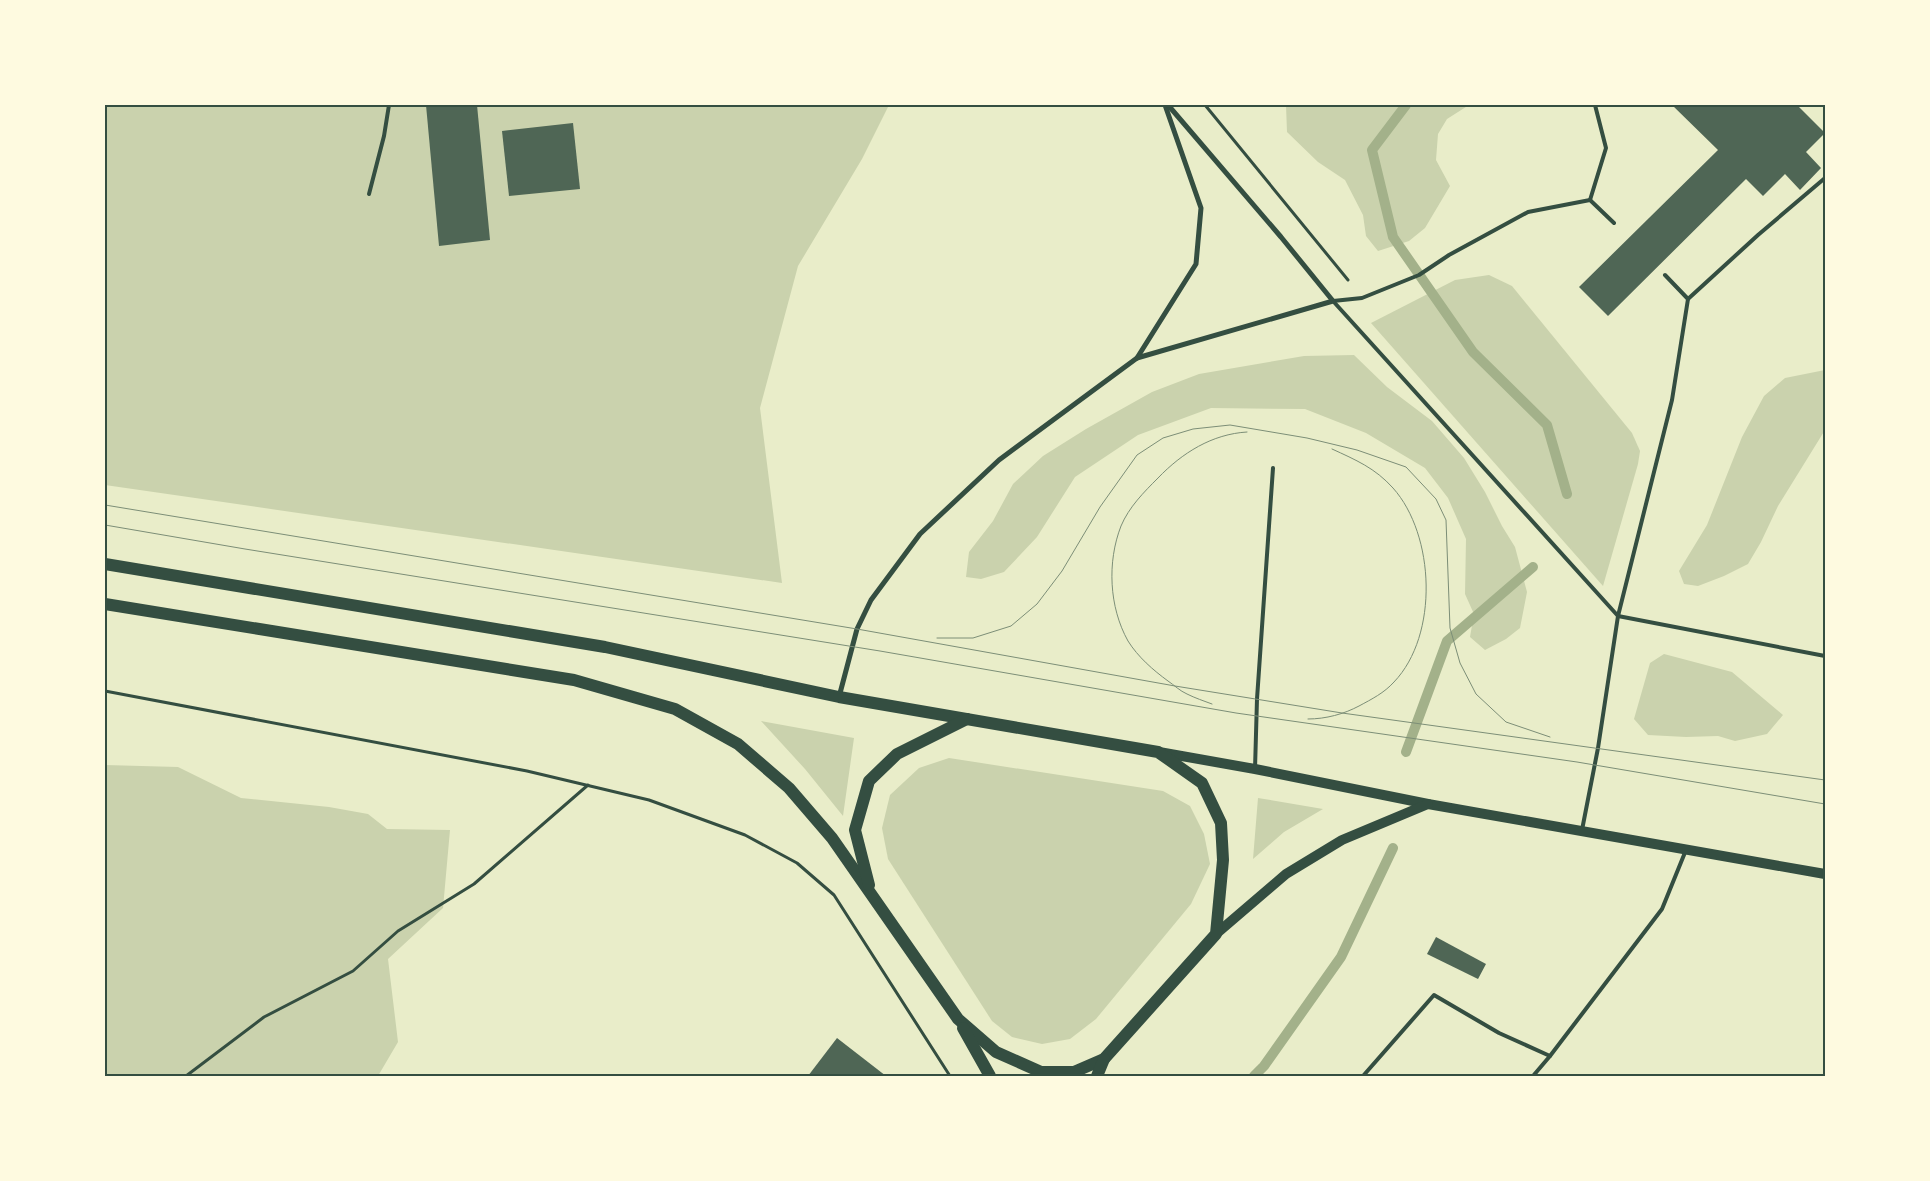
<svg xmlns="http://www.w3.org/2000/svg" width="1930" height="1181" font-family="'Sofia Sans Condensed',sans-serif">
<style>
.green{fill:#cad2ad}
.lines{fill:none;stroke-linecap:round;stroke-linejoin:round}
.stream{stroke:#a3b18a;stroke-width:10}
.building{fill:#4f6655}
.path{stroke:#344e41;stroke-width:3}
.service{stroke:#344e41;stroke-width:4}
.minor{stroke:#344e41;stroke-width:5}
.secondary{stroke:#344e41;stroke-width:10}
.primary{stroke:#344e41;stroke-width:12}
.tram{stroke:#7c8e77;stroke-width:1}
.neatline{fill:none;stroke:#344e41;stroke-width:2}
</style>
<rect width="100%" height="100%" fill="#e9edc9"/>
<g class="green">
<polygon points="105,105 892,105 888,107 862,159 798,266 760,408 782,583 105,485"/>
<polygon points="1286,105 1469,105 1447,119 1438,134 1436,160 1450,186 1425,228 1409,241 1378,251 1366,236 1363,215 1345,180 1318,162 1287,132"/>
<polygon points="1489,275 1512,286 1632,433 1640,451 1638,464 1603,586 1371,323 1455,280"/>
<polygon points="1354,355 1387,387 1432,421 1464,458 1485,492 1502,526 1515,547 1527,592 1520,628 1506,639 1485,650 1470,637 1474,614 1465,594 1466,539 1448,498 1425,468 1366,433 1305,409 1211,408 1138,435 1075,477 1037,537 1004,572 981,579 966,577 969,552 993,521 1013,484 1043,456 1086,429 1152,392 1199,374 1304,356"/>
<polygon points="1825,370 1825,430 1778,506 1761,542 1748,564 1724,576 1698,586 1684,584 1679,571 1707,525 1742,437 1764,396 1785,378"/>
<polygon points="1664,654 1732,672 1783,715 1767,734 1735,741 1718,736 1686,737 1648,735 1634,719 1650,663"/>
<polygon points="761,721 854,738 843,816 805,769"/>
<polygon points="949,758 1163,791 1190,806 1204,834 1210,864 1191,904 1096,1019 1070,1039 1042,1044 1012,1037 992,1021 888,859 882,828 890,795 919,768"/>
<polygon points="105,765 178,767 241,798 329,807 368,814 387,829 450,830 443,908 388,959 398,1042 378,1076 105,1076"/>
<polygon points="1258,798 1323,809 1284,832 1253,859"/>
</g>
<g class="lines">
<g class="stream">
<polyline points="1406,105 1372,150 1393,237 1473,352 1547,425 1567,494"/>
<polyline points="1406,752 1447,641 1533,567"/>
<polyline points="1254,1076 1264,1066 1341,957 1393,848"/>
</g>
</g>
<g class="building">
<polygon points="426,105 477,105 490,240 439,246"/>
<polygon points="1672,105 1797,105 1825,133 1806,152 1821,168 1800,190 1785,174 1763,196 1746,179 1608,316 1579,287 1718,150"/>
<polygon points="573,123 580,189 509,196 502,131"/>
<polygon points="1436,937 1486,964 1478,979 1427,954"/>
<polygon points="837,1038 886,1076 808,1076"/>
</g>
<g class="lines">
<g class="path">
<polyline points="1205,105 1348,280"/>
<polyline points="105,691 527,771 649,800 745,835 797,863 834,895 950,1076"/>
<polyline points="186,1076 264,1017 353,971 398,931 474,884 588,785"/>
</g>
<g class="service">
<polyline points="369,194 384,136 389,105"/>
<polyline points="1590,200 1606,148 1595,105"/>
<polyline points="1688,299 1758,235 1825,178"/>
<polyline points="1333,301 1618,616 1825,656"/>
<polyline points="1333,301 1362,298 1419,275 1449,255 1528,212 1590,200 1614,223"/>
<polyline points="1255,769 1257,699 1273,468"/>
<polyline points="1582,830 1598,748 1618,616 1672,400 1688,299 1665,275"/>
<polyline points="1363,1076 1434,995 1499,1033 1550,1056 1662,909 1686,850"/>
<polyline points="1533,1076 1550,1056"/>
</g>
<g class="minor">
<polyline points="1137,358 1196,264 1201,208 1165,105"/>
<polyline points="839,697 857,629 871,600 920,534 999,460 1137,358 1333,301 1281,237 1168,105"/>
</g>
<g class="secondary">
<polyline points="1159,752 1255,769 1428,804 1825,874"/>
<polyline points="1216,934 1286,874 1342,840 1428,804"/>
</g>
<g class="primary">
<polyline points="105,564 605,647 839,697 1158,752 1202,783 1221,823 1223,860 1216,934 1104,1059 1074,1072 1041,1072 996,1052 958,1019 832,838 789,788 738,744 675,709 574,680 105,604"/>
<polyline points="869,885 855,830 869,781 897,754 967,719"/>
<polyline points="963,1028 990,1076"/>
<polyline points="1097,1076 1104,1059"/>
</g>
<g class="tram">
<polyline points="105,505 857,629 1175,686 1342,713 1825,780"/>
<polyline points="105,525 245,549 880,651 1236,713 1577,762 1825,804"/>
<polyline points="937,638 973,638 1011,626 1037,604 1062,571 1100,507 1137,455 1163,438 1193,429 1230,425 1307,438 1357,450 1406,467 1436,499 1446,520 1450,628 1460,663 1476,694 1506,722 1550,737"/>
<path d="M1212,704C1204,701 1195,698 1187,694C1180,691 1174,685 1168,681C1153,670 1138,657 1128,641C1109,607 1107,562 1121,526C1129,507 1144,492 1158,478C1182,453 1212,434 1247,432"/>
<path d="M1308,719C1326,719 1344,714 1359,706C1372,699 1384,693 1394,682C1439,635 1435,535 1393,488C1375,468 1356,460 1332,449"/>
</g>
</g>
<rect width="1930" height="1181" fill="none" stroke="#fefae0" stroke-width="212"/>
<rect x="106" y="106" width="1718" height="969" class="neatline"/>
</svg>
